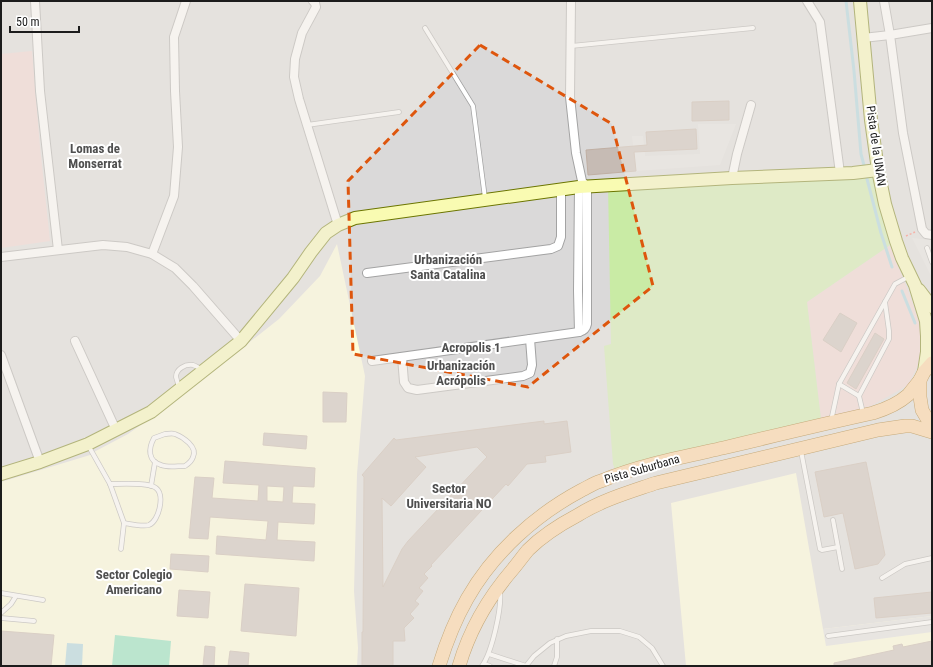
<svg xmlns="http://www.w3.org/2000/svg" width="933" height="667" font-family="'Roboto Condensed',sans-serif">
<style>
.residential{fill:#dad9d9}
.commercial{fill:#f0d0cf}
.education{fill:#fffed9}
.grass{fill:#c9eba5}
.pitch{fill:#7ce0b7}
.parking{fill:#e0e0e0}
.water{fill:#a0d1de}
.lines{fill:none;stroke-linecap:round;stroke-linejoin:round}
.stream{stroke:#a0d1de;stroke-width:3}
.building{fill:#c6bbb4;stroke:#c0afa3;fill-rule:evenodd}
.lane-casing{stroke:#a3a3a3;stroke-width:5.5}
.street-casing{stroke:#a3a3a3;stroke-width:10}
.secondary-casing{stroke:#6b7501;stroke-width:14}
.primary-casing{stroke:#945f00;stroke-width:14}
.path{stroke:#fe6e62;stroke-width:1.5;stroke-dasharray:2 2;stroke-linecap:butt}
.lane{stroke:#fff;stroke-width:4}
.street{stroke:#fff;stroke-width:8}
.secondary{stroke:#f9fbb2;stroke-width:12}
.primary{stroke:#ffcf96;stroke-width:13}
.marked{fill:none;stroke:#de560d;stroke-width:3;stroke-dasharray:8 5;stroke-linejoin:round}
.labels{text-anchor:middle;stroke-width:4;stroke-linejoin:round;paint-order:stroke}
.street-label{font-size:12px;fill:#1c1c1c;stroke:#fff}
.neighbourhood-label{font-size:13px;font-weight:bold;fill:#4f4f4f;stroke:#fff}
</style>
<rect width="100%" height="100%" fill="#eee9e1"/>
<rect class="residential" x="1" y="1" width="931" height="665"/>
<g class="commercial">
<polygon points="32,51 40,147 50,241 1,248 1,54"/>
<polygon points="890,245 921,325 920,361 908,385 871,406 821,419 807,302"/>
</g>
<g class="education">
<polygon points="337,244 365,376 357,474 354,591 358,648 357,666 1,666 1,482 90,455 92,453 128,434 180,397 279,319 320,276"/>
<polygon points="796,473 823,629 932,616 932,666 686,666 671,503"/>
</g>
<polygon class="grass" points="878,170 896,241 807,302 821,419 617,475 613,464 604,346 611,344 608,185"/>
<polygon class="pitch" points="115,635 171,641 169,666 112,666"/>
<g class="parking">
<polygon points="698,124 736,124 720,165 636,171 632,136 643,136 645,156 700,154"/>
<polygon points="912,238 932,240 932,278"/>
<polygon points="932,616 932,632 826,646 823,629"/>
</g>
<polygon class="water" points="67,643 83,644 82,666 65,666"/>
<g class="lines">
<g class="stream">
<polyline points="846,1 854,71 861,154 865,169"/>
<polyline points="866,175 881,233 892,267"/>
<polyline points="902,291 915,323"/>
</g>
</g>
<g class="building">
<polygon points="729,101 729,120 692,121 692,102"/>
<polygon points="696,129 697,149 634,152 636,171 588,175 586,150 647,145 646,132"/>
<polygon points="840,313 857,323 841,352 823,340"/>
<polygon points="875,333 884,339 856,389 847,383"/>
<polygon points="323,392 347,393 346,422 323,422"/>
<path d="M544,421V424L567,421L571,452L545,456L546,462L527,464L508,486L506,484L431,565L432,566L424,574L428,578L419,588L423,591L415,601L419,604L410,614L414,618L404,628L405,641H393V666H362V632H363L364,477L362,475L394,438L396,440ZM477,447L487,457L408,541L402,549L383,587L382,498L391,506L426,467L415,457Z"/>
<polygon points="264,433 307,436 306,449 263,445"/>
<path d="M225,461L315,468L314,487L293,486L292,503L315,504L314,524L278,522L277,540L315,542L314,561L216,554L217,536L266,540L268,521L210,517L208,539L189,538L195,477L214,478L212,498L258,501L259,485L223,483ZM267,486L284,487L283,502L267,501Z"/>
<polygon points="866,462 885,555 878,564 855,569 843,513 824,517 815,472"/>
<polygon points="171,554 209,556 208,572 170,569"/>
<polygon points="245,584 299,588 296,636 241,631"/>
<polygon points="179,590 210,592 208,618 177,616"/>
<polygon points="932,592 932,613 876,618 874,598"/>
<polygon points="1,631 54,635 51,666 1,666"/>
<polygon points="932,641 932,666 834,666 834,663 894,650 893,646 902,644 903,647"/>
<polygon points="205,646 215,647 214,666 203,666"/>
<polygon points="230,651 249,653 248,666 228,666"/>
</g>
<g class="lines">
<defs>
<g id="lane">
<polyline points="425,28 473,106 485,198"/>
<polyline points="571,46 753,28"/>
<polyline points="307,125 399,112"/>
<polyline points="927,248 932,262"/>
<polyline points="839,384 859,396"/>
<path d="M179,387C178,384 177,380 176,377C176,369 185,364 193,365C196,366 199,368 202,369"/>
<polyline points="863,413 859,396 889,339 889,331 885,302"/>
<polyline points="831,421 839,384 895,284 910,276"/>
<path d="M165,434C168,434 172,433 175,434C183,437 198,447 193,457C192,461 188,464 185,466C177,466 168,468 161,465C148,461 148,449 154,438Z"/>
<polyline points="88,445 110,484 124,523 121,549"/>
<polyline points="801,451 820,549 822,550 838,547"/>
<path d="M110,484C120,484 149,482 156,488C165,495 159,521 149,525C143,527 130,524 124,523"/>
<polyline points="151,486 155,462"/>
<polyline points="833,520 842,569"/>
<polyline points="882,578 905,564 932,558"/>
<polyline points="1,593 43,600"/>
<polyline points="1,613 11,604 16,596"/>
<polyline points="1,618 34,621"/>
<polyline points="828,636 932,622"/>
<polyline points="489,654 526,666 534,656 550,643 566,636 591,631 620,631 639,637 652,648 663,666"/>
<polyline points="484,664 490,666"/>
<path d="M482,666C492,652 502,608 500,591"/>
<polyline points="554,666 557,657 557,639"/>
</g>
<g id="street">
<polyline points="35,1 40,91 58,250"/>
<polyline points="313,1 315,3 316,7 302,33 295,59 294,77 299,99 338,225"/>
<polyline points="807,1 820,22 840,173"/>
<polyline points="884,1 890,35 903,133 922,229 926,234 932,235"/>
<polyline points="863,38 890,35 932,28"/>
<polyline points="732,178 737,154 751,105"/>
<polyline points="152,254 174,196 178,147 175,91 174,37 186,1"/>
<polyline points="1,257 103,245 127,247 152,254 175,268 193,286 241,341"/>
<polyline points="367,273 551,249 558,246 561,237 561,190"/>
<polyline points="579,332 578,291 579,187 581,184"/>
<polyline points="75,341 116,430"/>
<polyline points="1,355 40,462"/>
<polyline points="402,357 404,382 408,388 417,390 523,376 530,373 532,365 530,339"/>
<path d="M372,361L579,332C584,331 586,329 587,324V187L582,181L576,153L570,97L571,1"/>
</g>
<g id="secondary">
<polyline points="860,1 871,120 878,170 885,204 896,241 902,258 915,285 926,321 927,336 927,352 924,372"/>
<polyline points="919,290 932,307"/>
<polyline points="1,474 40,462 88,444 151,412 241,341 293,278 311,252 326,233 338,225 355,218 579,187 732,178 853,173 878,170"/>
</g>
<g id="primary">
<polyline points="932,363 924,372 920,380 920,397 922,410 932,427"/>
<path d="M439,666C446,643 455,620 467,599C493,553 535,515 582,490C588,487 594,483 601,481C640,465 682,457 723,448C773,436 823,424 873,413C886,409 898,404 908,395C912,390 916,385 920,380"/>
<path d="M459,666C470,628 488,598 513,569C518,563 523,556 528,550C541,537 561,524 578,515C602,500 630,492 656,483L878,430L905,426H912L932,432"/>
</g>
</defs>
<use href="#lane" class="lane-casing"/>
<use href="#street" class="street-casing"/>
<use href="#secondary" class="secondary-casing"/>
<use href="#primary" class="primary-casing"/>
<polyline class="path" points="906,236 915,232"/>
<use href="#lane" class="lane"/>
<use href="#street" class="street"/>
<use href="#secondary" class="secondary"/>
<use href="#primary" class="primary"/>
</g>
<path d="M0 0H933V667H0ZM480,45L612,124L653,286L528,387L353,354L348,181Z" fill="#eee9e1" fill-opacity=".55" fill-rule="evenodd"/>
<path class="marked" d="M480,45L612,124L653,286L528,387L353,354L348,181Z"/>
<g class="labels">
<g class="street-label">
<text transform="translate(876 146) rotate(82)" y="4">Pista de la UNAN</text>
<text transform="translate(642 469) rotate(-16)" y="4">Pista Suburbana</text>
</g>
<g class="neighbourhood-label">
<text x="95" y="153">Lomas de<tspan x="95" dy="15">Monserrat</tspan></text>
<text x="448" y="264">Urbanización<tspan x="448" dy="15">Santa Catalina</tspan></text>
<text x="471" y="352">Acropolis 1</text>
<text x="461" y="370">Urbanización<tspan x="461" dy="15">Acrópolis</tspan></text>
<text x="449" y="493">Sector<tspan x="449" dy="15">Universitaria NO</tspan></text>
<text x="134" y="579">Sector Colegio<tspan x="134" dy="15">Americano</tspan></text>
</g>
</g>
<rect width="933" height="667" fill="none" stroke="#1c1c1c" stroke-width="4"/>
<path d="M10 26v6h69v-6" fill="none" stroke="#1c1c1c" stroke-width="2"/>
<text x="16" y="26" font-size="12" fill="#1c1c1c" stroke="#ffffff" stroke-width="3" paint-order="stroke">50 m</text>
</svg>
